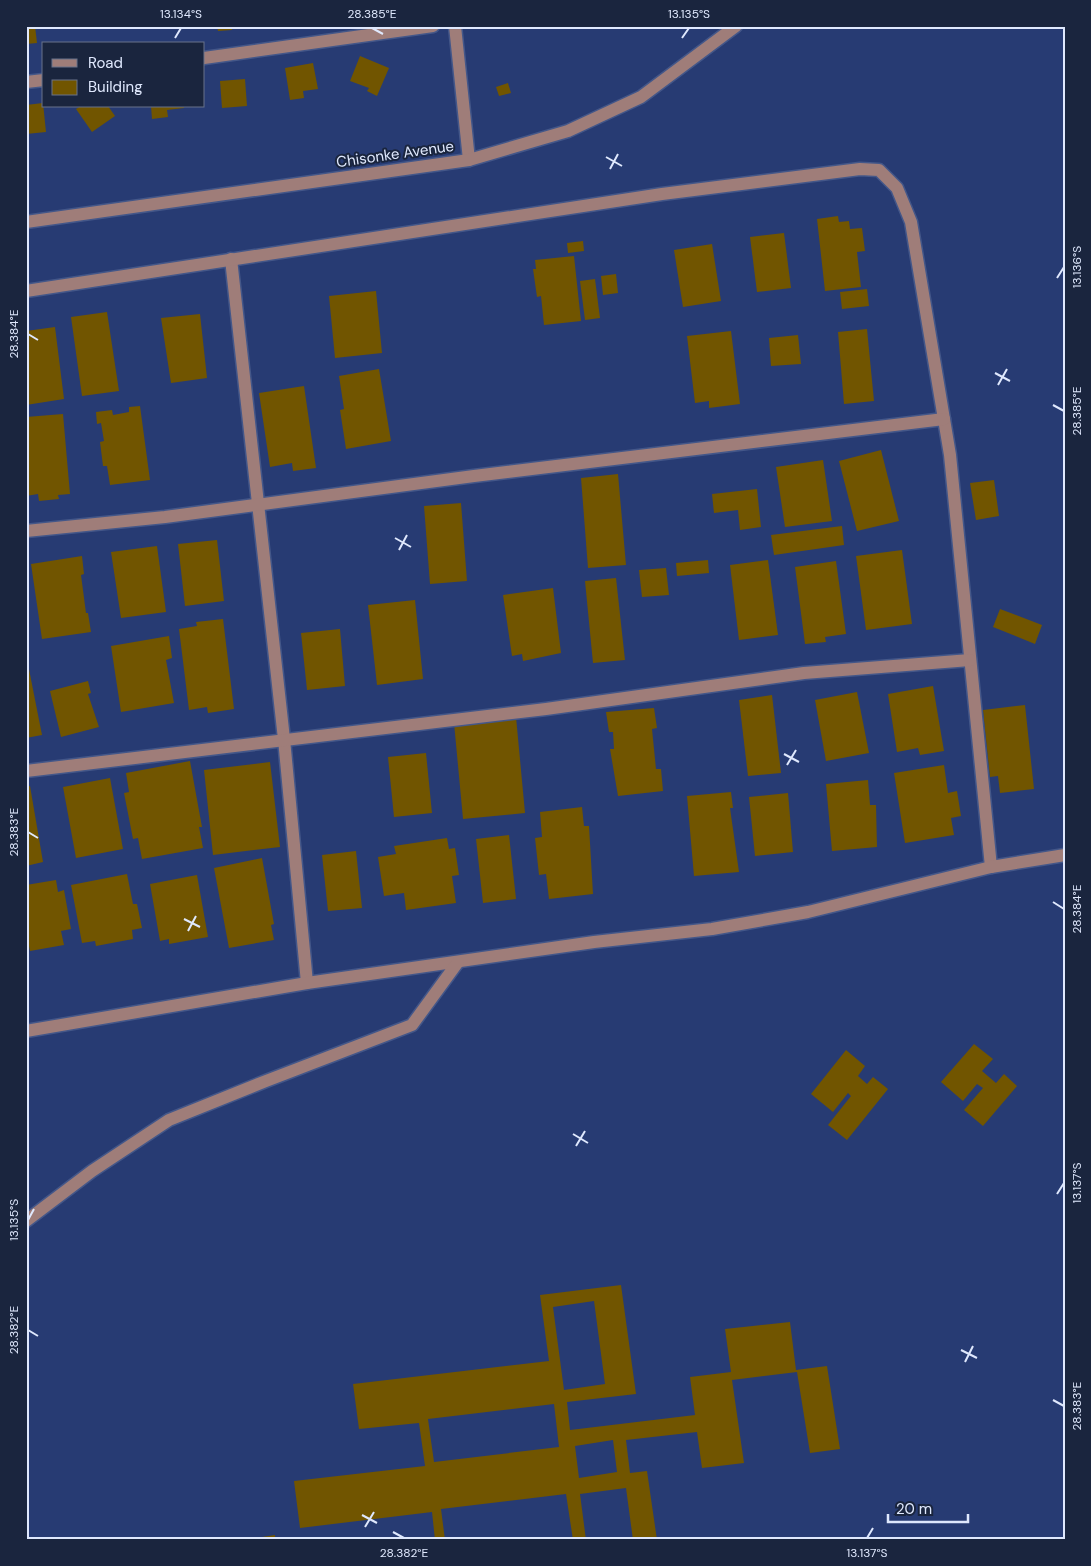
<svg xmlns="http://www.w3.org/2000/svg" width="1091" height="1566" font-family="'DM Sans',sans-serif">
<style>
.building{fill:#715500;fill-rule:evenodd}
.lines{fill:none;stroke-linecap:round;stroke-linejoin:round}
.minor-casing{stroke:#445789;stroke-width:15}
.minor{stroke:#9f7d79;stroke-width:12}
.ticks{fill:none;stroke:#dfe8fd;stroke-width:2}
.labels{text-anchor:middle;stroke-width:4;stroke-linejoin:round;paint-order:stroke}
.street-label{font-size:15px;fill:#dfe8fd;stroke:#1a253e}
.neatline{fill:none;stroke:#dfe8fd;stroke-width:2}
.ticks-label{font-size:12px;text-anchor:middle;fill:#dfe8fd}
</style>
<rect width="100%" height="100%" fill="#273b73"/>
<g class="building">
<polygon points="26,26 35,26 37,43 26,44"/>
<polygon points="217,26 232,26 232,30 218,31"/>
<polygon points="360,56 389,68 377,96 367,91 369,88 350,81"/>
<polygon points="313,63 318,89 303,91 304,98 290,100 285,68"/>
<polygon points="245,79 247,106 222,108 220,81"/>
<polygon points="508,83 511,93 499,96 496,87"/>
<polygon points="43,103 46,132 26,134 26,105"/>
<polygon points="81,106 108,106 115,116 92,132 76,109"/>
<polygon points="151,106 184,106 184,108 167,110 168,117 152,119"/>
<polygon points="838,216 839,222 849,221 850,229 862,228 865,251 857,252 861,287 825,291 817,219"/>
<polygon points="784,233 791,288 757,292 750,237"/>
<polygon points="583,241 584,251 568,253 567,243"/>
<polygon points="712,244 721,301 683,307 674,250"/>
<polygon points="574,256 581,321 544,325 541,296 537,297 533,269 536,269 535,260"/>
<polygon points="616,274 618,293 603,295 601,276"/>
<polygon points="595,279 600,318 585,320 580,281"/>
<polygon points="867,289 869,306 842,309 840,292"/>
<polygon points="376,291 382,353 335,358 329,296"/>
<polygon points="107,312 119,391 82,396 71,317"/>
<polygon points="200,314 207,378 171,383 161,318"/>
<polygon points="55,327 64,399 26,405 26,331"/>
<polygon points="867,329 874,401 844,404 838,332"/>
<polygon points="731,331 740,404 709,408 709,401 695,403 687,336"/>
<polygon points="798,335 801,364 771,366 769,338"/>
<polygon points="379,369 391,441 346,449 340,410 344,409 339,376"/>
<polygon points="304,386 316,468 293,471 292,463 270,467 259,393"/>
<polygon points="140,406 150,480 110,485 107,466 103,466 100,442 104,441 101,423 97,424 96,412 112,410 113,415 129,412 129,407"/>
<polygon points="63,414 70,494 58,495 59,499 39,501 38,494 26,496 26,417"/>
<polygon points="881,450 899,521 857,531 839,461"/>
<polygon points="823,460 832,521 785,527 776,467"/>
<polygon points="618,474 626,565 588,568 581,478"/>
<polygon points="994,480 999,516 976,520 970,483"/>
<polygon points="757,489 761,527 740,530 738,510 714,513 712,494"/>
<polygon points="461,503 467,581 430,584 424,506"/>
<polygon points="842,526 844,545 774,555 771,535"/>
<polygon points="217,540 224,601 185,606 178,544"/>
<polygon points="157,546 166,612 121,618 111,552"/>
<polygon points="902,550 912,624 866,630 856,556"/>
<polygon points="82,556 84,574 81,575 86,613 88,613 91,632 42,639 31,564"/>
<polygon points="708,560 709,573 677,576 676,563"/>
<polygon points="768,560 778,635 739,640 730,565"/>
<polygon points="836,561 846,634 825,637 826,642 805,644 795,567"/>
<polygon points="666,568 669,595 642,597 639,570"/>
<polygon points="616,578 625,660 593,663 585,581"/>
<polygon points="553,588 561,653 523,661 522,654 512,656 503,595"/>
<polygon points="415,600 423,679 377,685 368,605"/>
<polygon points="1000,609 1042,625 1035,644 993,627"/>
<polygon points="223,619 234,709 208,713 207,707 189,710 179,629 197,626 196,622"/>
<polygon points="340,629 345,686 307,690 301,633"/>
<polygon points="169,636 172,658 166,660 174,703 121,712 111,646"/>
<polygon points="26,654 42,735 26,738"/>
<polygon points="88,681 91,693 88,694 99,727 61,737 50,691"/>
<polygon points="933,686 944,751 920,755 918,748 897,752 888,694"/>
<polygon points="857,692 869,753 826,761 815,700"/>
<polygon points="772,695 781,773 748,776 739,700"/>
<polygon points="1025,705 1034,789 1000,793 998,776 990,777 983,710"/>
<polygon points="654,708 657,728 652,729 656,769 661,769 663,791 618,796 610,749 614,749 613,732 609,732 606,712"/>
<polygon points="516,717 525,813 463,819 454,723"/>
<polygon points="426,753 432,813 394,817 388,757"/>
<polygon points="190,761 202,827 199,827 203,848 142,859 138,838 133,839 124,793 129,792 126,773"/>
<polygon points="270,762 280,847 213,855 204,770"/>
<polygon points="944,765 948,793 957,791 961,816 951,818 954,835 905,843 894,773"/>
<polygon points="110,778 123,849 76,858 63,787"/>
<polygon points="868,780 870,805 876,805 877,847 832,851 826,784"/>
<polygon points="30,786 43,862 26,866 26,787"/>
<polygon points="731,792 733,808 730,808 739,872 694,876 687,796"/>
<polygon points="788,793 793,852 755,856 749,797"/>
<polygon points="582,807 584,826 589,826 593,894 549,899 546,874 539,875 535,838 542,837 540,812"/>
<polygon points="509,835 516,899 483,903 476,839"/>
<polygon points="447,838 449,849 455,848 459,875 452,876 456,903 406,910 404,893 384,896 378,857 396,854 394,846"/>
<polygon points="356,851 362,908 328,911 322,855"/>
<polygon points="262,858 274,924 271,925 274,940 229,948 214,868"/>
<polygon points="127,874 133,904 137,904 142,928 132,930 133,939 96,946 95,941 82,943 71,885"/>
<polygon points="197,875 208,937 169,944 169,939 160,941 150,884"/>
<polygon points="56,880 58,892 64,890 71,929 61,931 64,945 30,951 28,941 26,942 26,885"/>
<polygon points="974,1044 993,1059 982,1071 996,1083 1004,1074 1017,1086 983,1126 964,1110 983,1088 977,1084 963,1101 941,1082"/>
<polygon points="846,1050 865,1066 858,1076 867,1084 873,1077 888,1089 847,1140 828,1125 851,1096 848,1093 833,1112 811,1094"/>
<path d="M621,1285L636,1394L567,1402L570,1430L695,1415L690,1377L731,1372L725,1329L790,1322L796,1370L827,1366L840,1449L810,1453L797,1372L732,1380L744,1463L702,1468L697,1432L626,1440L630,1473L647,1471L657,1540H633L626,1488L580,1494L586,1540H573L566,1494L441,1509L445,1540H435L432,1512L300,1528L294,1481L425,1466L419,1423L359,1429L353,1384L549,1361L540,1295ZM594,1301L605,1384L564,1390L553,1307ZM554,1404L559,1447L434,1462L428,1419ZM613,1440L617,1472L579,1478L575,1446Z"/>
<polygon points="275,1535 275,1540 249,1540 249,1539"/>
</g>
<g class="lines">
<defs>
<g id="minor">
<polyline points="455,26 469,160"/>
<polyline points="204,58 433,26"/>
<polyline points="26,82 44,80"/>
<polyline points="26,222 469,160 568,131 641,97 736,26"/>
<polyline points="231,259 284,739 307,983"/>
<polyline points="26,291 662,194 860,169 879,170 897,188 911,222 950,455 991,867"/>
<polyline points="26,531 165,517 474,476 944,419"/>
<polyline points="26,771 546,709 804,673 970,660"/>
<polyline points="26,1031 307,983 594,942 712,929 808,912 991,867 1065,855"/>
<polyline points="26,1221 92,1171 169,1120 266,1081 412,1025 458,962"/>
</g>
</defs>
<use href="#minor" class="minor-casing"/>
<use href="#minor" class="minor"/>
</g>
<path class="ticks" d="M372,28L383,34M175,38L181,28M682,38L689,28M606,157L622,166M610,169L618,154M1057,278L1064,267M28,334L38,340M995,373L1010,381M998,385L1007,369M1053,405L1064,411M395,538L411,547M399,550L407,535M784,754L799,762M787,765L796,750M28,832L38,838M1053,902L1064,909M184,919L200,927M188,931L196,916M573,1134L588,1143M576,1146L585,1131M1057,1194L1064,1183M28,1220L34,1209M28,1330L38,1336M961,1350L977,1358M965,1362L973,1346M1053,1400L1064,1406M362,1515L377,1523M365,1527L374,1512M393,1532L404,1538M867,1538L873,1528"/>
<g class="labels">
<g class="street-label">
<text transform="translate(395 154) rotate(-8)" y="5">Chisonke Avenue</text>
</g>
</g>
<rect width="1091" height="1566" fill="none" stroke="#1a253e" stroke-width="55"/>
<rect x="42" y="42" width="162" height="65" fill="#1a253e" stroke="#69738a"/>
<rect x="52" y="59" width="25" height="8" fill="#9f7d79" stroke="#69738a"/>
<text x="88" y="68" font-size="15" fill="#dfe8fd">Road</text>
<rect x="52" y="80" width="25" height="15" fill="#715500" stroke="#69738a"/>
<text x="88" y="92" font-size="15" fill="#dfe8fd">Building</text>
<path d="M888 1514v8h80v-8" fill="none" stroke="#dfe8fd" stroke-width="2.5"/>
<text x="896" y="1514" font-size="15" fill="#dfe8fd" stroke="#1a253e" stroke-width="4" paint-order="stroke">20 m</text>
<rect x="28" y="28" width="1036" height="1510" class="neatline"/>
<g class="ticks-label">
<text x="181" y="18">13.134°S</text>
<text x="372" y="18">28.385°E</text>
<text x="689" y="18">13.135°S</text>
<text transform="translate(1077 267) rotate(-90)" y="4">13.136°S</text>
<text transform="translate(14 334) rotate(-90)" y="4">28.384°E</text>
<text transform="translate(1077 411) rotate(-90)" y="4">28.385°E</text>
<text transform="translate(14 832) rotate(-90)" y="4">28.383°E</text>
<text transform="translate(1077 909) rotate(-90)" y="4">28.384°E</text>
<text transform="translate(1077 1183) rotate(-90)" y="4">13.137°S</text>
<text transform="translate(14 1220) rotate(-90)" y="4">13.135°S</text>
<text transform="translate(14 1330) rotate(-90)" y="4">28.382°E</text>
<text transform="translate(1077 1406) rotate(-90)" y="4">28.383°E</text>
<text x="404" y="1557">28.382°E</text>
<text x="867" y="1557">13.137°S</text>
</g>
</svg>
